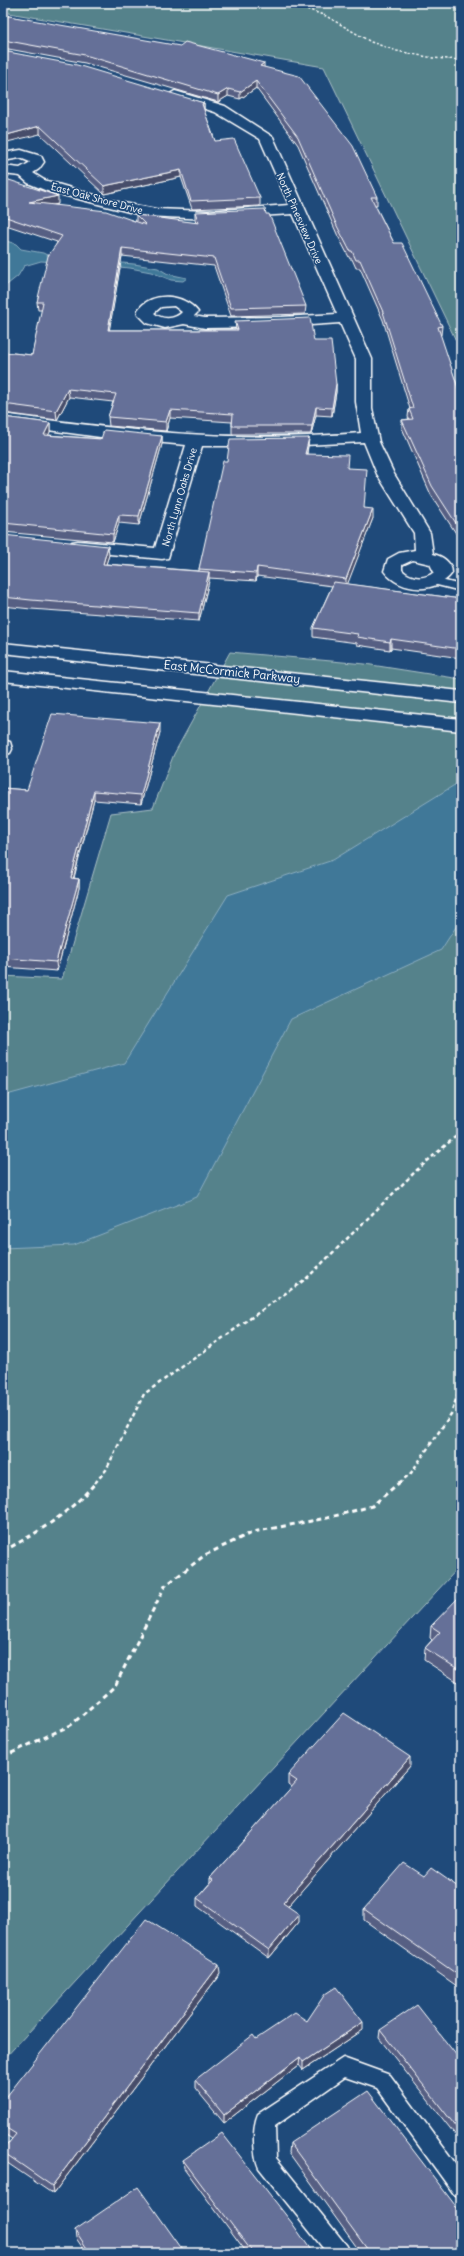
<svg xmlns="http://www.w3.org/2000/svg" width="464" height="2256" font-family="Delius,sans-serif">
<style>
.green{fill:#55828b;stroke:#aac0c5}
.water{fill:#3f7898;stroke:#8caec1}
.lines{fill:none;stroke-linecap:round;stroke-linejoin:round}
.service-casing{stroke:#fff;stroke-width:3}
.minor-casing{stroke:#fff;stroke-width:3}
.secondary-casing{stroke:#fff;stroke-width:3}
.path-far2{stroke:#fff;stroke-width:1.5;stroke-dasharray:2.5 2;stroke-linecap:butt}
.path-far1{stroke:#fff;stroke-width:2.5;stroke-dasharray:4 3;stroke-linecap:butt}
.path{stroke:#fff;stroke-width:3;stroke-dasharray:5 4;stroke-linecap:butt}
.service{fill:#1f4a7a;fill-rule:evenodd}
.minor{fill:#1f4a7a;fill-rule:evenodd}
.secondary{fill:#1f4a7a;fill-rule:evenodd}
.wall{fill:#575f83;stroke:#fff}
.shaded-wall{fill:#474e6a;stroke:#fff}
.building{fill:#656f98;stroke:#fff}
.labels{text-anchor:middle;stroke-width:3.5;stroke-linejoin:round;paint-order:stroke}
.far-street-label{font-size:10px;fill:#fff;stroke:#1f4a7a}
.street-label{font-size:12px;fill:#fff;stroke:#1f4a7a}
</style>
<rect width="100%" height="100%" fill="#1f4a7a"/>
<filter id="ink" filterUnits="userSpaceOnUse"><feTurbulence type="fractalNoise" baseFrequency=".025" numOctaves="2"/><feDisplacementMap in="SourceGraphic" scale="8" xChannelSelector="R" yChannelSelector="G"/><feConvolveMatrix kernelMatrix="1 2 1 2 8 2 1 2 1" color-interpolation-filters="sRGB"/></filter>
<g filter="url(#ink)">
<g class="green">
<polygon points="3,3 461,3 461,351 324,67 3,12"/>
<polygon points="230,652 365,664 461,679 461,1565 3,2060 3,976 62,979 111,813 153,808 174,754"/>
</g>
<g class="water">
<polygon points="3,240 16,244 21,249 43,253 51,257 134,264 158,268 168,274 187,278 183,281 171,280 151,272 130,268 74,263 41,261 24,266 18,276 3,288"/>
<polygon points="461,781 461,919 441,950 291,1019 197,1197 74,1245 3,1248 3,1096 124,1063 228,895 333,860"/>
</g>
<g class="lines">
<defs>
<g id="service">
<polygon points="433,578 461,585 461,591 429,583 427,581 429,579"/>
<path d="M343,2058L390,2075L461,2171V2197L454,2194L377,2088L345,2077L275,2126L276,2158L347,2246L350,2253H327L259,2168C253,2154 252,2128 258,2114Z"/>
</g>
<g id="minor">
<path d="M175,91L225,106L273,137L372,359V408L379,442L394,474L430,533L433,554C442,556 452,562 452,573C436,595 399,592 384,571L388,559L399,553L415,550L414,533L377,474L364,442L284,446H202L168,558L162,559L78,551L72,550L69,546L72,542L78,541L155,548L186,445L100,437L3,424V414C126,431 237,443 361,433L356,402V359L340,323L282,327L205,328L184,324L165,328L147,323L138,314V310C152,290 185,294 198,312L194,316L205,318L282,317L337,314L293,214L208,219L145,216L47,191L28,183L20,176L3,174V166L20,168L29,163L30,162L20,158L3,161V153L21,150L41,156L44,162L39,169L33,173L44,180L118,202L156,209L208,211L289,205L260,139L215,112L170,98L168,95ZM174,306L182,312C175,320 161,320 154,313L161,307ZM413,560L430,564L434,572C425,580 411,579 402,570V565Z"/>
<polygon points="3,740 10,742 12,749 10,753 3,755"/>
</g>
<g id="secondary">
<polygon points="3,643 461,691 461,703 3,653"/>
<polygon points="3,671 461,719 461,731 3,681"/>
</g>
</defs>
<use href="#service" class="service-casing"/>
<use href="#minor" class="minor-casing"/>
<use href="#secondary" class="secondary-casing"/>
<g class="path-far2">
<polyline points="290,3 326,16 371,42 397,51 433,58 461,60"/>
<polyline points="438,3 461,5"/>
</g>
<g class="path-far1">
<polyline points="95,1483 106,1470 144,1394 307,1278 417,1170 461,1132"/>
<polyline points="399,1483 411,1473 451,1414 461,1385"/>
</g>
<g class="path">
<path d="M3,1551C38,1533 71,1512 96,1482"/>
<polyline points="3,1757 71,1725 115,1686 165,1586 205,1555 253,1532 327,1518 372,1506 400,1482"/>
</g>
<use href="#service" class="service"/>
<use href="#minor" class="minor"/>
<use href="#secondary" class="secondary"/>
</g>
<g class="wall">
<polygon points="3,15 264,67 377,197 377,205 375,205 394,243 442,326 441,335 440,335 461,397 461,541 431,495 402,428 402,420 409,419 408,417 409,409 410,409 383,320 360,268 356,268 352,259 350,259 337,234 298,145 256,88 240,99 228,96 218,102 85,63 3,48"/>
<polygon points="3,51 204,103 204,110 215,141 260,198 260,206 192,209 181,177 104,194 40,134"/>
<polygon points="3,178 58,204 52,205 136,221 136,215 196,223 195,220 195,212 306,306 305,314 231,316 214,266 122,256 109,330 236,330 235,321 314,341 336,384 336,392 332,416 316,415 311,434 232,434 232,422 170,418 166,431 109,426 108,417 113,402 69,397 57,420 3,413 3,352 32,355 42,310 38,310 37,302 57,242 3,224"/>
<polygon points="3,417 50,423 50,432 48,435 101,439 162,436 162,444 139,525 119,523 113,542 3,532 3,533"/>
<polygon points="309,438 307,454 348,468 364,508 373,518 347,584 461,599 461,658 391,648 390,650 357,645 357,643 313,637 313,628 332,586 257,576 256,581 209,578 209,581 199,621 31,609 3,606 3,535 109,555 106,564 199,571 199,569 227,461"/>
<polygon points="160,732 141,804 94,800 74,878 79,879 79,888 57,971 3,967 3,788 27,790"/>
<polygon points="461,1598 461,1684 424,1660 425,1648 432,1640 430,1638 431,1626"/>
<polygon points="410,1766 288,1906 299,1922 269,1958 197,1906 197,1898 210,1883 210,1878 292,1787 288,1784 288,1775"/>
<polygon points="424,1876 461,1889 461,1989 364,1920 364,1909"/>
<polygon points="220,1974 53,2194 3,2160 3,2150 12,2139 3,2133 3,2101"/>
<polygon points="307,2021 363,2030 303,2070 299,2065 224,2123 195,2088 195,2080 256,2039"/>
<polygon points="380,2030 461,2061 461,2142 379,2038"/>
<polygon points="290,2143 461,2253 361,2253 289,2153"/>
<polygon points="183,2160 313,2253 247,2253 184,2168"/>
<polygon points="75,2230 185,2253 86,2253 76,2238"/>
</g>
<g class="shaded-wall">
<polygon points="264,63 264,70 260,66"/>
<polygon points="256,81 256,88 240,99 240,92"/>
<polygon points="228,89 228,96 218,102 218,95"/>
<polygon points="204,103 204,110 202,104"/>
<polygon points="40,126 40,134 3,143 3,136"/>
<polygon points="181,170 181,177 104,194 104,186"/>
<polygon points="58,196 58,204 29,210 29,202"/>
<polygon points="122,248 122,256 108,338 108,330"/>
<polygon points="336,384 336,392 332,416 332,408"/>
<polygon points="68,389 69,397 57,420 56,411"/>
<polygon points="316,407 316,415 311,434 312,426"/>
<polygon points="170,410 170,418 166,431 166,422"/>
<polygon points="50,423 50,432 44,444 44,435"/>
<polygon points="162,436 162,444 139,525 139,516"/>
<polygon points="309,438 308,446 305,462 305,454"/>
<polygon points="373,509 373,518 346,588 346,579"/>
<polygon points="119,515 119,523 113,542 113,534"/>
<polygon points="108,546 109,555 103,573 103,564"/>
<polygon points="257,567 257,576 256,581 256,573"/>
<polygon points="209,572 209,581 199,621 199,613"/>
<polygon points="391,639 391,648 390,650 390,642"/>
<polygon points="160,723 160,732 141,804 141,795"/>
<polygon points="94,791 94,800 71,887 71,878"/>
<polygon points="79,879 79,888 57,971 56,962"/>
<polygon points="410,1757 410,1766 283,1912 283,1903"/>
<polygon points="299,1914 299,1922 269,1958 269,1950"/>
<polygon points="219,1965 220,1974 53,2194 52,2186"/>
<polygon points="363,2022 363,2030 303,2070 303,2062"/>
<polygon points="300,2057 299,2065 224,2123 224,2115"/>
</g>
<g class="building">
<polygon points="3,15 180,46 185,42 264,63 260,66 299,76 353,146 377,197 371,197 394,243 402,243 442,326 438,327 461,397 461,531 432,486 402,420 413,419 409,409 413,408 383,312 360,260 356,260 352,251 350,251 337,226 298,137 256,81 240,92 228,89 218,95 85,55 3,40"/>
<polygon points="3,51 77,65 204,103 202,104 215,141 234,139 260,198 191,201 181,170 104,186 40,126 3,136"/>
<polygon points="3,178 58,196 29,202 106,211 146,225 136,215 199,223 195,212 265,209 266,214 269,214 306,306 231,308 214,258 122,248 108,330 238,330 235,321 310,318 314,341 331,341 336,384 332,408 316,407 312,426 232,426 233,414 170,410 166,422 108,417 116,394 68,389 56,411 3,404 3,352 32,355 43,302 37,302 48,256 62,236 3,216"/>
<polygon points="3,417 50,423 44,435 101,439 104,430 162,436 139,516 119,515 113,534 3,523"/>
<polygon points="309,438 305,454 348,455 347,468 367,469 364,508 373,509 346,579 257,567 256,573 199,569 223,461 227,461 230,439"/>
<polygon points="3,535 108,546 103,564 209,572 199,613 31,600 3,597"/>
<polygon points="334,582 461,599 461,649 391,639 390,642 357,637 358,634 313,628"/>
<polygon points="52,714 160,723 141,795 94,791 71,878 79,879 56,962 3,958 3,788 27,790"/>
<polygon points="459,1597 461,1598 461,1671 425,1648 440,1632 431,1626"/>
<polygon points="344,1713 410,1757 283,1903 299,1914 269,1950 197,1898 213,1880 210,1878 297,1781 288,1775"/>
<polygon points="404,1863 424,1876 431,1868 461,1889 461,1977 364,1909"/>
<polygon points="146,1919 219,1965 52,2186 3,2152 3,2150 16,2134 3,2126 3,2101"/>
<polygon points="336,1987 363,2022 303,2062 300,2057 224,2115 195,2080 253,2035 256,2039 295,2013 307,2021 325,1994"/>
<polygon points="417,2005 461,2061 461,2133 380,2030"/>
<polygon points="368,2091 461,2213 461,2253 370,2253 290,2143"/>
<polygon points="222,2133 292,2223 313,2253 253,2253 183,2160"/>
<polygon points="138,2187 185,2253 90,2253 75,2230"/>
</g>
</g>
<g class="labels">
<g class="far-street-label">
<text transform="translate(97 198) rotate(15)" y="4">East Oak Shore Drive</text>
<text transform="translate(300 218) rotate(66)" y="4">North Pinesview Drive</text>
<text transform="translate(179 497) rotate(-74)" y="4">North Lynn Oaks Drive</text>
</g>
<g class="street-label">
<text transform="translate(232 672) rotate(6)" y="4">East McCormick Parkway</text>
</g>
</g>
<rect width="464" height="2256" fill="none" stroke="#1f4a7a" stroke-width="16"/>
<rect x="8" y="8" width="448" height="2240" fill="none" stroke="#fff" stroke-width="1.5" filter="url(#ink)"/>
</svg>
